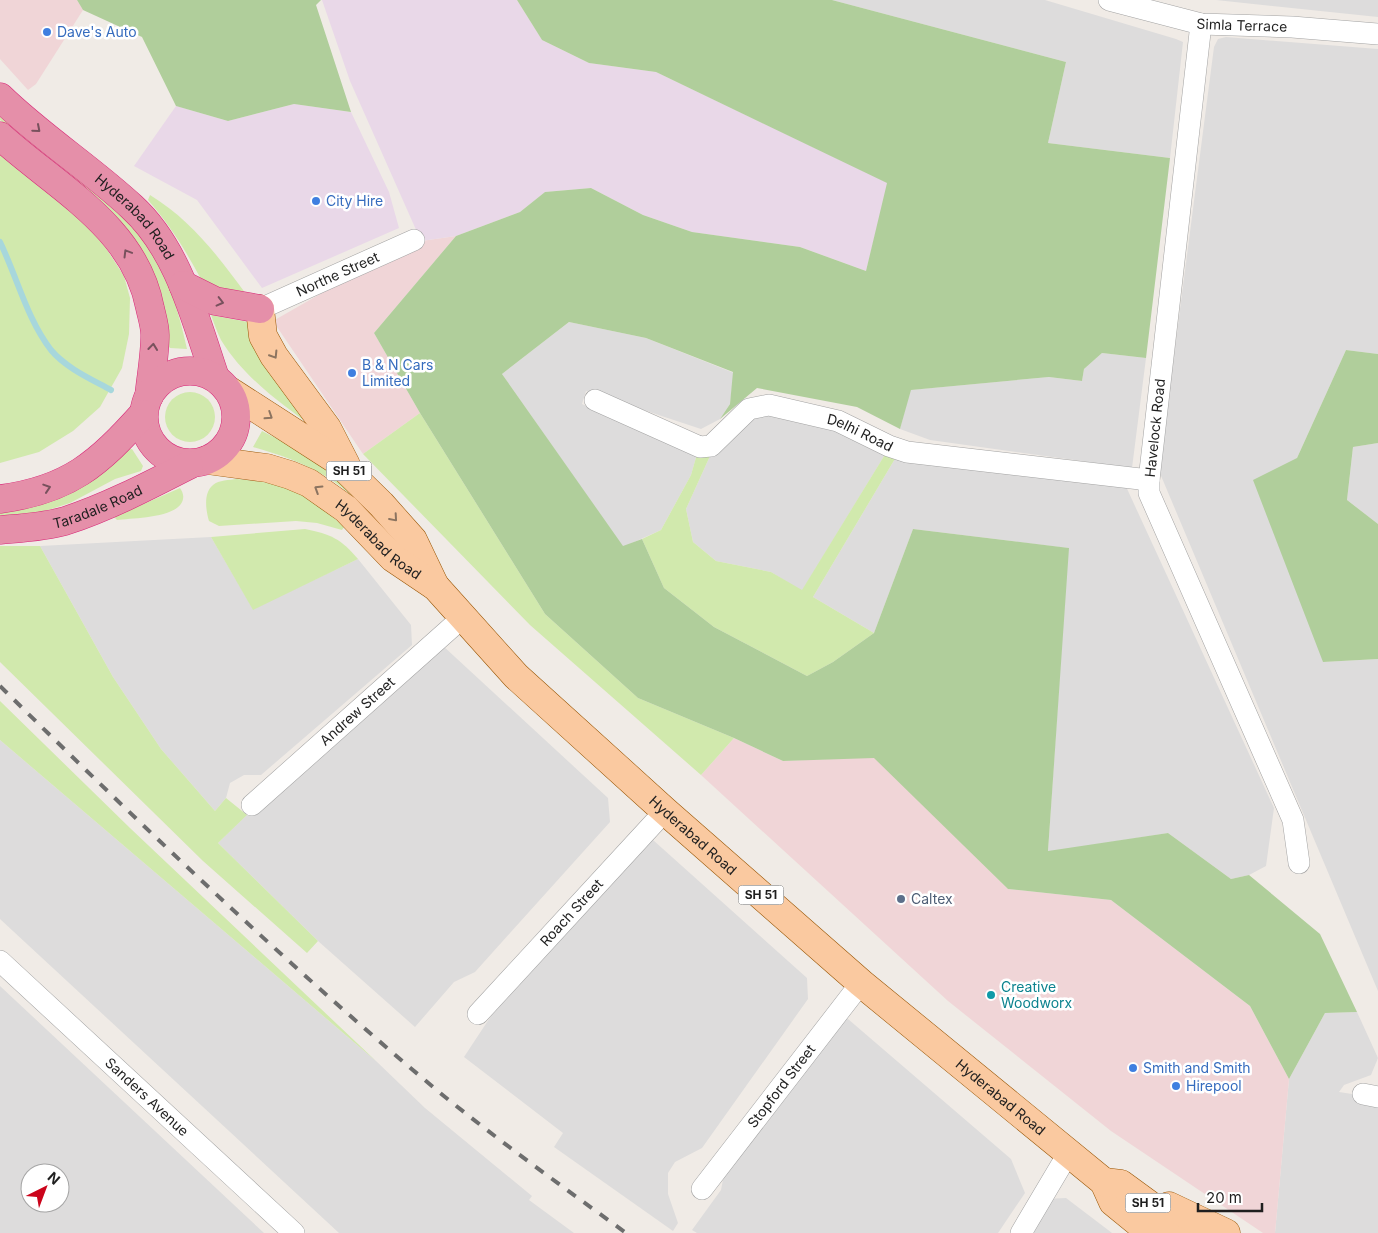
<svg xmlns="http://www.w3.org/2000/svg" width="1378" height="1233" font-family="Inter,sans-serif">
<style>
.residential{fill:#dddcdc;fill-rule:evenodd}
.commercial{fill:#f0d5d7}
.industrial{fill:#e9d8e8}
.grass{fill:#d1e9ad}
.forest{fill:#b0ce9b}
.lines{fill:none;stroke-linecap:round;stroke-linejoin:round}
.stream{stroke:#a7d7dc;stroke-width:6}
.minor-casing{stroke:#a3a3a3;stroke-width:22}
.major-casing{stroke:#985503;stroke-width:29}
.highway-casing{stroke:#d82979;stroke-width:29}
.minor{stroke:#fff;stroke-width:21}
.major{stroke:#fac9a0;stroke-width:28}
.highway{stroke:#e58fa9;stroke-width:28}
.rail{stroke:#6d6d6d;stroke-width:4;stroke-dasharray:10 10;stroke-linecap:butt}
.oneway{stroke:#78515d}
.oneway2{stroke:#8c7460}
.shop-dot{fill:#3f7fe0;stroke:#fff;stroke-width:2}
.service-dot{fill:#5c6f8a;stroke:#fff;stroke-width:2}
.culture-dot{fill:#0f9aa8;stroke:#fff;stroke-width:2}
.labels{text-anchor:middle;stroke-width:5;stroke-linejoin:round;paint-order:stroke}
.shield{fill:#fff;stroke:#626262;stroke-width:1}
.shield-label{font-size:12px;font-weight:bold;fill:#1f1f1f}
.street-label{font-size:14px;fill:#1f1f1f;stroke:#fff}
.shop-label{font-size:14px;fill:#366cbe;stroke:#fff;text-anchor:start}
.service-label{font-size:14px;fill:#4e5e75;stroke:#fff;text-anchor:start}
.culture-label{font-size:14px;fill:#0d838f;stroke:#fff;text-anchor:start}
</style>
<rect width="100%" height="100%" fill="#f0ebe6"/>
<g class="residential">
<polygon points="832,0 1045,0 1176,39 1183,42 1170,158 1048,143 1066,62"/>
<polygon points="1216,0 1378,0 1378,17"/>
<polygon points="1226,37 1378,49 1378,354 1346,350 1297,458 1323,662 1378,659 1378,991 1159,471 1214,47 1218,39"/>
<polygon points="569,322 646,338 734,373 730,404 720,419 701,429 586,391 582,404 697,454 691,475 661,530 623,547 502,374"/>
<polygon points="1102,353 1146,358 1132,468 930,440 900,429 910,390 1049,377 1082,381 1084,369"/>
<polygon points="755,411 814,419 889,448 802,591 771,572 716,561 693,542 686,509 710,456"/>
<polygon points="1378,443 1378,524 1347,500 1353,447"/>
<polygon points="899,452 1123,480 1274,808 1266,866 1249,875 1231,879 1168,833 1048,852 1068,548 913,529 874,633 813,597"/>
<polygon points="211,537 253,609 358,559 411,625 412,645 261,775 244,775 230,783 226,798 215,811 161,749 113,677 40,546"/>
<polygon points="422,645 442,645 608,798 610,822 475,972 454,982 415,1027 318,941 218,843"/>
<polygon points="0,740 376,1061 425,1108 532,1196 529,1200 574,1233 339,1233 0,919"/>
<polygon points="634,840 653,840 807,978 808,999 702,1148 675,1162 668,1173 668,1194 678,1223 673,1231 554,1147 563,1133 464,1057 493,1013"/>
<path d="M0,986L264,1233H0ZM30,1173H60V1203H30Z"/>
<polygon points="1357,1012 1378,1058 1371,1075 1344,1085 1339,1092 1378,1098 1378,1233 1275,1233 1289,1079 1325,1013"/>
<polygon points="848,1019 1011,1159 1025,1193 998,1233 697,1233 692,1230 721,1190 726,1164 833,1021"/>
<polygon points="1066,1198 1112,1233 1025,1233 1044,1199"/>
</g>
<g class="commercial">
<polygon points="0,0 77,0 83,10 36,84 28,90 0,59"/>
<polygon points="456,236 374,333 420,413 363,454 273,321 350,277 421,241"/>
<polygon points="734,738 783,761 874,757 1008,889 1111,900 1250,1006 1289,1079 1275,1233 1263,1233 1111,1131 948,1001 701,775"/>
</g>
<g class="industrial">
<polygon points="322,0 517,0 542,40 589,63 656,72 888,183 866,271 800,247 692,232 643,215 591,188 545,192 520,212 456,236 421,241 350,81"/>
<polygon points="294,104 351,112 389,192 399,228 262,288 197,200 134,166 176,106 228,121"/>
</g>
<g class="grass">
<path d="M0,115C26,135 52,156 77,177C104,199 132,220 151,249C170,280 179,314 187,349L170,348L166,344L144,255L128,230L111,212L90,194L6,125L0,120Z"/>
<polygon points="0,153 74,212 104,245 124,276 130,298 129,334 122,368 100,407 73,431 39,452 0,463"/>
<path d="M150,195C191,220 218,256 246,294L231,293L202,281C186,251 170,225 148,200Z"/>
<path d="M211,315L248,322L317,430C282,404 244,378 221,340C217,332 214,323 211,315Z"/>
<circle cx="190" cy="417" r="25"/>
<polygon points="420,413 545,614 638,698 734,738 701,775 530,625 363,454"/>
<path d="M262,431C288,444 315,458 338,477C363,497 382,524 402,549C380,527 354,493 327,477C304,463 278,454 253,447Z"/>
<polygon points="889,448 899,452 813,597 874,633 833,662 807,676 714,627 664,588 642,539 661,530 691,475 697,454 710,456 686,509 693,542 716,561 771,572 802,590"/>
<polygon points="125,449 132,449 143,466 141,471 115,479 70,503 42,512 0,516 0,509"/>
<path d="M237,479C288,483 307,493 344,527L342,530L317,523L296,521L219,526L209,521C206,511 203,493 213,485C219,480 229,480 237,479Z"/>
<path d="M180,488C182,491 184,495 183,499C180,518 133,518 117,520L114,517Z"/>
<path d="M305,529C331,534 341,539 358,559L253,610L211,537Z"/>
<polygon points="0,546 40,546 113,677 161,749 215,811 226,798 247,815 218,843 318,941 307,953 203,861 0,662"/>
<polygon points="0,701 130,828 376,1061 0,740"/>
</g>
<g class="forest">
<polygon points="77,0 321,0 316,5 351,112 294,104 228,121 176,106 142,37 83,10"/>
<polygon points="517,0 832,0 1066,62 1048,143 1170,158 1146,358 1102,353 1084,369 1082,381 1049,377 911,390 900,429 857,407 757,388 720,419 730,404 733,372 646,338 569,322 502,374 623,546 642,539 664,588 714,627 807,676 833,662 874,633 913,529 1069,548 1048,851 1168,833 1231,879 1249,875 1320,934 1357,1012 1325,1013 1289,1079 1250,1006 1111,900 1008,889 874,758 783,761 734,738 638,698 545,614 420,413 374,333 456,236 520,212 545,192 591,188 643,215 692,232 800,247 866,271 887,183 656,72 589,63 542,40"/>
<polygon points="1346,350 1378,354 1378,443 1353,447 1347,500 1378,524 1378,659 1323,662 1253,480 1297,458"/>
</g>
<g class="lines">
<path class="stream" d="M0,242C17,277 27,319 51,350C66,368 91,379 111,390"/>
<defs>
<g id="minor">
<path id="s1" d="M1109,0L1201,24L1292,27L1378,34"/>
<polyline points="1201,24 1149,480 1149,493 1293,820 1299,863"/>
<path id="s2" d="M260,309L414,240"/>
<path id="s3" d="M595,400L700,447L711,446L749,409L769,405L838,421L889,446L907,452L1149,480"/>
<path id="s4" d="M252,805L462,618"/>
<path id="s5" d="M0,961L294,1233"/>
<path id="s6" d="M478,1014L665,811"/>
<polyline points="1363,1094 1378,1097"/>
<path id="s7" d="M702,1189L861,983"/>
<polyline points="1021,1233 1069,1152"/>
</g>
<g id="major">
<polyline points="260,309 263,336 274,356 327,428 346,465"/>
<polyline points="228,390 335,459 381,504 413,540 435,586"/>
<path id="s8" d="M207,460L267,468L290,475L309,483L346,509L393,558L436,587L516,676L665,811L861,983L1104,1182L1113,1202L1151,1233"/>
<polyline points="1104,1182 1121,1184 1188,1233"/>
<polyline points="1169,1206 1226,1233"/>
</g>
<g id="highway">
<path id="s9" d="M0,97C41,137 90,168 132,207C179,250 195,319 215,377"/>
<path d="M0,136C56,187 135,227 150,308C152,317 155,326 155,335C155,355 151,376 149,396"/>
<polyline points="183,285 215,301 260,309"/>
<circle cx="190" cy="417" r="46"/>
<path d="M0,499C69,490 98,464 143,414"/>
<path id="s10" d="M0,530C22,528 44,527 65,521C108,507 150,485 189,465"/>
</g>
</defs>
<use href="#minor" class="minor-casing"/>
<use href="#major" class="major-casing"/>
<use href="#highway" class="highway-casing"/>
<use href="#minor" class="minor"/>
<use href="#major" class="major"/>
<use href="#highway" class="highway"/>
<path class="rail" d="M0,686C142,826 286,964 439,1092C499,1141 563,1187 626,1233"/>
</g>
<defs><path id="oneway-chevron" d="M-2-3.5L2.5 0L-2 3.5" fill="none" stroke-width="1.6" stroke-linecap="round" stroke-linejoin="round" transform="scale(1.25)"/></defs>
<g class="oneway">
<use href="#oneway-chevron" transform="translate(37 129) rotate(41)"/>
<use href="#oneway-chevron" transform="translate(127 253) rotate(-121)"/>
<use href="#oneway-chevron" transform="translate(220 302) rotate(14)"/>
<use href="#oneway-chevron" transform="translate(153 347) rotate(-84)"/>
<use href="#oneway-chevron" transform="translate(47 488) rotate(-18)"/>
</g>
<g class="oneway2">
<use href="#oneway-chevron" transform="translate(274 355) rotate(58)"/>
<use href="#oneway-chevron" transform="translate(269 416) rotate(33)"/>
<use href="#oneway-chevron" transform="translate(318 489) rotate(-148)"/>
<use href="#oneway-chevron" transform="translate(394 518) rotate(49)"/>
</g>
<g class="shop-dot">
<circle cx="47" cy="32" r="5"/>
<circle cx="316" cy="201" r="5"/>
<circle cx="352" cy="373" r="5"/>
<circle cx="1133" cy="1068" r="5"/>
<circle cx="1176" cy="1086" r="5"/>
</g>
<circle class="service-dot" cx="901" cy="899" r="5"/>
<circle class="culture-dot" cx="991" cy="995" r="5"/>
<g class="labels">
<g class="shield">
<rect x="326.5" y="461.5" width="45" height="19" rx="4"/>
<rect x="738.5" y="885.5" width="45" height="19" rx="4"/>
<rect x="1125.5" y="1193.5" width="45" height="19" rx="4"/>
</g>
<g class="shield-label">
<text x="349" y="475">SH 51</text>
<text x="761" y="899">SH 51</text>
<text x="1148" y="1207">SH 51</text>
</g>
<g class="street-label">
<text dy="5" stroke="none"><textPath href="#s1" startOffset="136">Simla Terrace</textPath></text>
<text dy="5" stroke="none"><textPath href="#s9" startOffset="181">Hyderabad Road</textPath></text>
<text dy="5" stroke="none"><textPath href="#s2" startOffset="85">Northe Street</textPath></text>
<text transform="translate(1155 428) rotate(-84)" y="5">Havelock Road</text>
<text dy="5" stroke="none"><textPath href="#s3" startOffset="295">Delhi Road</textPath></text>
<text dy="5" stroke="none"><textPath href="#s10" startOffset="101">Taradale Road</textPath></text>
<text dy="5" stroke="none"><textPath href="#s8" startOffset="195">Hyderabad Road</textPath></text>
<text dy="5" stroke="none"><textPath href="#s4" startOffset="141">Andrew Street</textPath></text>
<text dy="5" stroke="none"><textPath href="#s8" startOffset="628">Hyderabad Road</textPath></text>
<text dy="5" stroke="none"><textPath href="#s6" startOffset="138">Roach Street</textPath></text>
<text dy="5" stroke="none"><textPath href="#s7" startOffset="130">Stopford Street</textPath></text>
<text dy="5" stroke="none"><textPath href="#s5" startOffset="200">Sanders Avenue</textPath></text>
<text dy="5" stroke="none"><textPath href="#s8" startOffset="1032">Hyderabad Road</textPath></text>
</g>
<g class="shop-label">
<text x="57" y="37">Dave's Auto</text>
<text x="326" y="206">City Hire</text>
<text x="362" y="370">B &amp; N Cars<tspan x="362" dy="16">Limited</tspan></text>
<text x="1143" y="1073">Smith and Smith</text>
<text x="1186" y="1091">Hirepool</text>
</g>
<g class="service-label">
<text x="911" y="904">Caltex</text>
</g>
<g class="culture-label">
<text x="1001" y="992">Creative<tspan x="1001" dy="16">Woodworx</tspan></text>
</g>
</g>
<g transform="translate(45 1188) rotate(42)"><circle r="24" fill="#ffffff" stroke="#a5a5a5"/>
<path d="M0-4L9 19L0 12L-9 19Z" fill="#cb041b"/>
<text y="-8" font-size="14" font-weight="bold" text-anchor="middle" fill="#1f1f1f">N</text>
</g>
<path d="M1198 1203v8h64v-8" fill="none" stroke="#1f1f1f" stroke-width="2.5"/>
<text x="1206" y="1203" font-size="15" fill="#1f1f1f" stroke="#ffffff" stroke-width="4" paint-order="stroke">20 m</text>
</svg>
